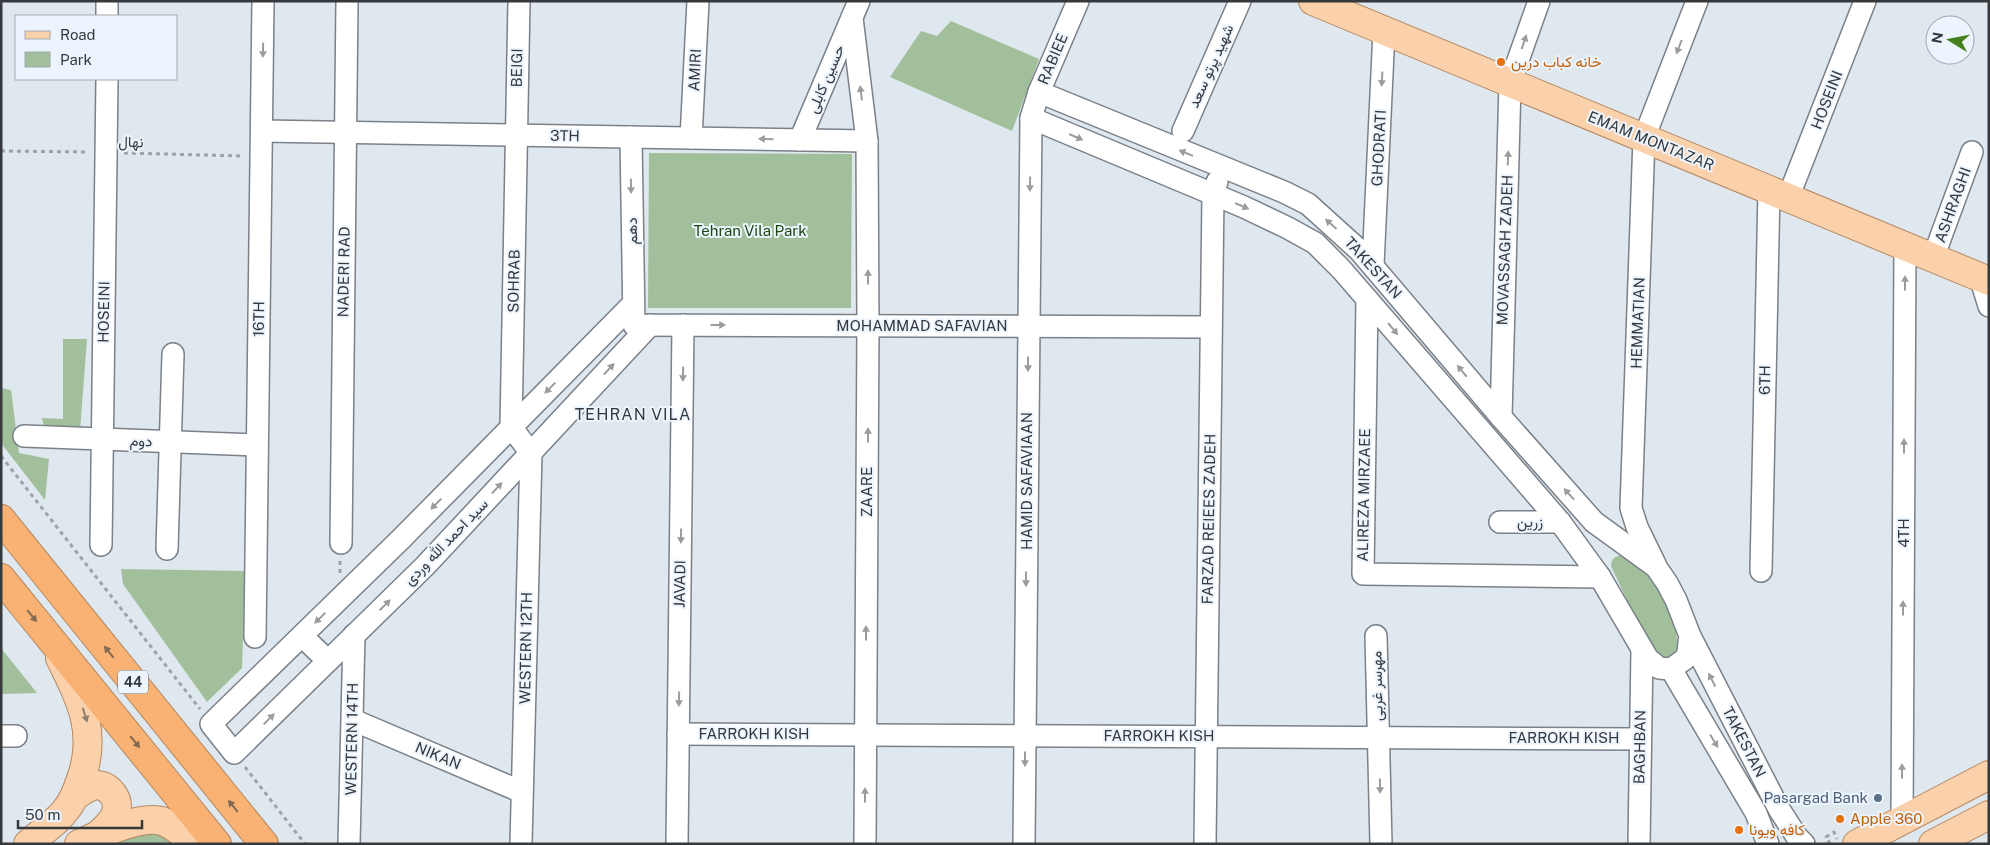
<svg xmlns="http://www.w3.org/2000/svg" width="1990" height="845" font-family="'Public Sans',Vazirmatn,sans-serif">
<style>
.green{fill:#a1bf9b}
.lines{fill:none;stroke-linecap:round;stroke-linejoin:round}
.minor-casing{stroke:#7a8189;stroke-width:24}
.major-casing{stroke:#b58860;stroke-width:30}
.highway-casing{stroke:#b58860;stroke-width:30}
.path{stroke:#9ca3a9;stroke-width:3;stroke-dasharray:4 4;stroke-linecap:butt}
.minor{stroke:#fff;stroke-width:21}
.major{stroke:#fbd1ab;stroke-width:28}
.highway{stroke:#f9b273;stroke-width:28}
.oneway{fill:#9a9c9e}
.oneway2{fill:#846952}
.oneway3{fill:#8f7d6e}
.food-dot{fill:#e8710a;stroke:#ecf4fd;stroke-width:2}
.service-dot{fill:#5c6f8a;stroke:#ecf4fd;stroke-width:2}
.labels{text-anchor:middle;stroke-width:4;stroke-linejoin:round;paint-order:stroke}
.shield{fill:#ecf4fd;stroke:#6d7176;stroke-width:1}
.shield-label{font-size:14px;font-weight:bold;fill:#36393c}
.street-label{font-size:15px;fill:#36393c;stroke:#ecf4fd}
.food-label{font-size:15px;fill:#c56008;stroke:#ecf4fd;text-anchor:start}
.park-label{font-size:15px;fill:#1a490f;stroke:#ecf4fd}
.service-label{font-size:15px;fill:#4e5e75;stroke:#ecf4fd;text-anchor:end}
.neighbourhood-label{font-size:16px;letter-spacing:1px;fill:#36393c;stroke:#ecf4fd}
</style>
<rect width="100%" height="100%" fill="#dfe7ef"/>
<g class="green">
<polygon points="951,21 1039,59 1012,131 890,77 921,31 937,36"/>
<polygon points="649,153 852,154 851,308 648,308"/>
<polygon points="63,339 87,339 80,431 44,428 42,418 63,419"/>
<polygon points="1,388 11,390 19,453 49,459 45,500 1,443"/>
<path d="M1623,555C1630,559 1641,563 1646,569C1667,591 1679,624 1677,654L1669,660L1660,659L1643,634L1611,566C1612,558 1615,556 1623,555Z"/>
<polygon points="121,569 245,571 242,668 207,702 123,584"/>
<polygon points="1,648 37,693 1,694"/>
<polygon points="149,832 159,833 174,844 113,844"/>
</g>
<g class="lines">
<defs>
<g id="minor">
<polyline points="519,1 511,427 531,453 521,844"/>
<polyline points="107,16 107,1"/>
<polyline points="852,18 867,141 868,326 865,844"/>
<polyline points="1031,118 1244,207 1288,228 1315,243 1341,269 1560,522 1600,577 1648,659 1659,668 1671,669 1685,659 1688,653 1689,643 1690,636 1676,600 1667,583 1656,567 1594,522 1501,417 1359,250 1308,204 1284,192 1039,92"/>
<polyline points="262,131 867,141"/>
<polyline points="1183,131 1240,1"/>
<polyline points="631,137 634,325 1211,327"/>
<polyline points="691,138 698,1"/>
<polyline points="800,140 859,1"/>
<polyline points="1788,198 1865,1"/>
<polyline points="1933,258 1972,152"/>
<polyline points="1373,265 1384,31"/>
<polyline points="1980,277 1989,306"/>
<polyline points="1367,299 1363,574 1600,577"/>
<polyline points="633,304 401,539 211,724 234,753 425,566 650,325"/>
<polyline points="1501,417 1510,83 1539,1"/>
<polyline points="24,436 257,445"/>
<polyline points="1500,522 1560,522"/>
<polyline points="341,543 347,1"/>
<polyline points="101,545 107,79"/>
<polyline points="167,549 173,354"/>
<polyline points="1655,564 1637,527 1631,508 1644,138 1697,1"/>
<polyline points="1761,571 1769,190"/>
<polyline points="302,636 328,661"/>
<polyline points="1376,636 1381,844"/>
<polyline points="1690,636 1779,809 1797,837 1804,844"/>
<polyline points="255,637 263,1"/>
<polyline points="1671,669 1756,813 1768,844"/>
<polyline points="353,720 522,792"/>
<polyline points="678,734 1639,739"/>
<polyline points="1,736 16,736"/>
<polyline points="1902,820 1905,246"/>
<polyline points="349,844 354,635"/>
<polyline points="677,844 683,325"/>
<polyline points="1024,844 1031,118 1039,92 1078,1"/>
<polyline points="1205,844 1213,194 1217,182"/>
<polyline points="1639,844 1642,650"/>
</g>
<g id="major">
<polyline points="1313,1 1989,281"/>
<path d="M75,796C81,792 88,786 96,785C109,785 120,799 116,812C114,822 104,829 97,836"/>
<path d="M28,844C41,832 58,822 68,807C75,798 78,787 82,776C97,730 80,699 60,658"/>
<path d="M79,844C100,834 140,815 162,821C174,825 185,835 194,844"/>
<polyline points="1857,844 1989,775"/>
<polyline points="1933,844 1989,815"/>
</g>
<g id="highway">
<polyline points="1,519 264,844"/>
<polyline points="1,578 217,844"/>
</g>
</defs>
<use href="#minor" class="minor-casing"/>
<use href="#major" class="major-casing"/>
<use href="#highway" class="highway-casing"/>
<g class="path">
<polyline points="1,151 88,152"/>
<polyline points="124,153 243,156"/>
<polyline points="1,456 200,709"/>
<polyline points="340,573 340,559"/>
<polyline points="245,767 305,844"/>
<polyline points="1830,844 1826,837 1834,832 1837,839"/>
</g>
<use href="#minor" class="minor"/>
<use href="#major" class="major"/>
<use href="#highway" class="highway"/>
</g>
<defs><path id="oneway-solid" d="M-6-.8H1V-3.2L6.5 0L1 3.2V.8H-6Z" transform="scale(1.25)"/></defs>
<g class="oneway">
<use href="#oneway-solid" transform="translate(1524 42) rotate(-71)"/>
<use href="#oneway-solid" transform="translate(1679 47) rotate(111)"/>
<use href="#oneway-solid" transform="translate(263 50) rotate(91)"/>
<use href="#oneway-solid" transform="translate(1382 79) rotate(93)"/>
<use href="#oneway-solid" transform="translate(861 93) rotate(-97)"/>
<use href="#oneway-solid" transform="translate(1076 137) rotate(23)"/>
<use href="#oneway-solid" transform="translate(766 139) rotate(-179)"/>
<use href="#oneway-solid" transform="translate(1186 153) rotate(-158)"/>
<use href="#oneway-solid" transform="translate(1508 158) rotate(-88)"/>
<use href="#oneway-solid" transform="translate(1030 184) rotate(91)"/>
<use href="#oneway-solid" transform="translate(631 186) rotate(89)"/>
<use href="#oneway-solid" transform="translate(1242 206) rotate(23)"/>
<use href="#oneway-solid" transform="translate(1331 224) rotate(-138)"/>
<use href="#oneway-solid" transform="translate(868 277) rotate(-90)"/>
<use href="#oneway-solid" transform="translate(1905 283) rotate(-90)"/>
<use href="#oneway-solid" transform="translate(718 325)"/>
<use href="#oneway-solid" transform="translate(1393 329) rotate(50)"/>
<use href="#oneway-solid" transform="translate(1028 364) rotate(90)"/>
<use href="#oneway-solid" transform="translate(609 369) rotate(-47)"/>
<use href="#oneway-solid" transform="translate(1462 371) rotate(-130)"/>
<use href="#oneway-solid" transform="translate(683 374) rotate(91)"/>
<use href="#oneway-solid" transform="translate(550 388) rotate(135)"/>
<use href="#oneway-solid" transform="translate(868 435) rotate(-90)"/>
<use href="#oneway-solid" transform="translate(1904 446) rotate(-90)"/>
<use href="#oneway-solid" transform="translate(497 488) rotate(-47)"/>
<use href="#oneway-solid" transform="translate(1569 494) rotate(-132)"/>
<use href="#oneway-solid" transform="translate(436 504) rotate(135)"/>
<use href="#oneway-solid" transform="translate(681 536) rotate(91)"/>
<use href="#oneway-solid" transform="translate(1026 579) rotate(90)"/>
<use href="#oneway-solid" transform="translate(385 605) rotate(-45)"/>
<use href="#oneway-solid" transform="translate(1903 608) rotate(-90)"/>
<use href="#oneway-solid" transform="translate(320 618) rotate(136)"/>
<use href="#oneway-solid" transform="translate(866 633) rotate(-90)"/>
<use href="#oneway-solid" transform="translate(1712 680) rotate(-117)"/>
<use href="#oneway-solid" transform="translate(679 699) rotate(91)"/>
<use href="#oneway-solid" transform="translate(269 719) rotate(-45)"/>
<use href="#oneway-solid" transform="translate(1714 741) rotate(59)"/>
<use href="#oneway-solid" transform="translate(1025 759) rotate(90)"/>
<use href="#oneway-solid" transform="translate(1902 771) rotate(-90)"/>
<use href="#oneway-solid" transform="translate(1380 786) rotate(89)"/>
<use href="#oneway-solid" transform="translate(865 795) rotate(-90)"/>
</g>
<g class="oneway2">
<use href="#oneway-solid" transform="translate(32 616) rotate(51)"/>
<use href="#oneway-solid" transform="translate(109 652) rotate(-129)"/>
<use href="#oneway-solid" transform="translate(135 742) rotate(51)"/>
<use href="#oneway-solid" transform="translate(233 806) rotate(-129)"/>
</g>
<use class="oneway3" href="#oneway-solid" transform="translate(85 715) rotate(73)"/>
<g class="food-dot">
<circle cx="1501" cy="62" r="5"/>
<circle cx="1840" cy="819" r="5"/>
<circle cx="1739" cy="830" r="5"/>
</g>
<circle class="service-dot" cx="1878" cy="798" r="5"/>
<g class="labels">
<rect class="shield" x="118" y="670.5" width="30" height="23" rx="4"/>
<g class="shield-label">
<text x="133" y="687">44</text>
</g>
<g class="street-label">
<text transform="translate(1053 59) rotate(-67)" y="5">RABIEE</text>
<text transform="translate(1211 66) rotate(-66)" y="5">شهید پرتو سعد</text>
<text transform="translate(517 68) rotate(-89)" y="5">BEIGI</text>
<text transform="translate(695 70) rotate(-87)" y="5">AMIRI</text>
<text transform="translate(826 79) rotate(-67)" y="5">حسین کابلی</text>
<text transform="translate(1827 100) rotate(-69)" y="5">HOSEINI</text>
<text transform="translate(565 136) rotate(1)" y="5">3TH</text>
<text transform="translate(1651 141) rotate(22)" y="5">EMAM MONTAZAR</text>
<text transform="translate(131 142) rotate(1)" y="5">نهال</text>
<text transform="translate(1379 148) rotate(-87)" y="5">GHODRATI</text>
<text transform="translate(1953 205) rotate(-70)" y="5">ASHRAGHI</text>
<text transform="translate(632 231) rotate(-91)" y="5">دهم</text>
<text transform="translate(1505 250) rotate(-88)" y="5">MOVASSAGH ZADEH</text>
<text transform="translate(1373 268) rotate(48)" y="5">TAKESTAN</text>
<text transform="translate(344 272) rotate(-89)" y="5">NADERI RAD</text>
<text transform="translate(514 281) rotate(-89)" y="5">SOHRAB</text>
<text transform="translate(104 312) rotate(-89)" y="5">HOSEINI</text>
<text transform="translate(259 319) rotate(-89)" y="5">16TH</text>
<text transform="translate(1638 323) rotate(-88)" y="5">HEMMATIAN</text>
<text x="922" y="331">MOHAMMAD SAFAVIAN</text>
<text transform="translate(1765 380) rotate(-89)" y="5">6TH</text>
<text transform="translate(141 441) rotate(2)" y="5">دوم</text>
<text transform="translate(1027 481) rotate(-90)" y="5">HAMID SAFAVIAAN</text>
<text transform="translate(867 492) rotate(-90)" y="5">ZAARE</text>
<text transform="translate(1364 495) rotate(-89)" y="5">ALIREZA MIRZAEE</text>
<text transform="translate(1209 519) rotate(-89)" y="5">FARZAD REIEES ZADEH</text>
<text x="1530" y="527">زرین</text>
<text transform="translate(1904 533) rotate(-90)" y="5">4TH</text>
<text transform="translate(446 542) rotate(-46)" y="5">سید احمد الله وردی</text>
<text transform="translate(680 584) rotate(-89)" y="5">JAVADI</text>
<text transform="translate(526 648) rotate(-89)" y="5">WESTERN 12TH</text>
<text transform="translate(1377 686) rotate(-91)" y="5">مهرسر غربی</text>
<text x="754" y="739">FARROKH KISH</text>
<text x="1159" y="741">FARROKH KISH</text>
<text x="1564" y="743">FARROKH KISH</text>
<text transform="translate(352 739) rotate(-89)" y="5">WESTERN 14TH</text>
<text transform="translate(1744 742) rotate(63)" y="5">TAKESTAN</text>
<text transform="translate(1640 747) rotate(-89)" y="5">BAGHBAN</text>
<text transform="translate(438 756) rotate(23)" y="5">NIKAN</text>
</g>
<g class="food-label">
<text x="1511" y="67">خانه کباب درین</text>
<text x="1850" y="824">Apple 360</text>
<text x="1749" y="835">کافه ویونا</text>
</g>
<g class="park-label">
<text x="750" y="236">Tehran Vila Park</text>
</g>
<g class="service-label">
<text x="1868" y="803">Pasargad Bank</text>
</g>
<g class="neighbourhood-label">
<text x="633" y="420">TEHRAN VILA</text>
</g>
</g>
<rect width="1990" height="845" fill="none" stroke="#36393c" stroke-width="5"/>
<rect x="15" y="15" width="162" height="65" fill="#ecf4fd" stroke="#a3a9b0"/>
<rect x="25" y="31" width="25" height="8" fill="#fbd1ab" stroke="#a3a9b0"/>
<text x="60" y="40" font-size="15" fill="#36393c">Road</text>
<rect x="25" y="52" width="25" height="15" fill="#a1bf9b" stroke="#a3a9b0"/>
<text x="60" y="65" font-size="15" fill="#36393c">Park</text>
<g transform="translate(1950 40) rotate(280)"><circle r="24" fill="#ecf4fd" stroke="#a3a9b0"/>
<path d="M0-4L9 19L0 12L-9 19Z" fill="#44811d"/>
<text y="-8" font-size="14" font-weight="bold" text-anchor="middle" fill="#36393c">N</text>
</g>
<path d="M18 820v8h124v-8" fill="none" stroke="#36393c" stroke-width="2.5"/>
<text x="25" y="820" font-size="15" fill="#36393c" stroke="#ecf4fd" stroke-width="4" paint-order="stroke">50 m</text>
</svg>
